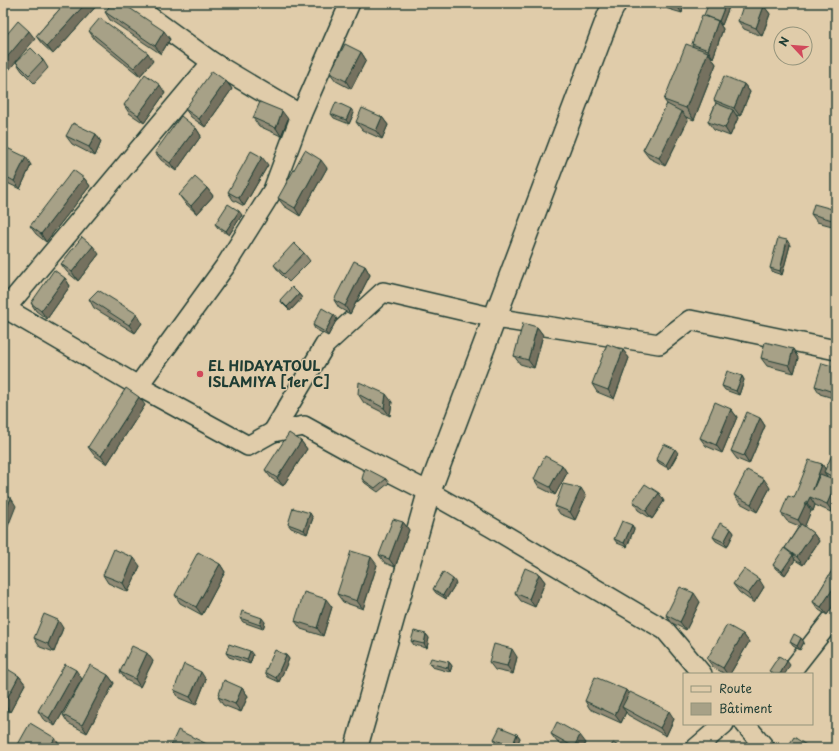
<svg xmlns="http://www.w3.org/2000/svg" width="839" height="751" font-family="'Playpen Sans',sans-serif">
<style>
.lines{fill:none;stroke-linecap:round;stroke-linejoin:round}
.minor-casing{stroke:#1f3d34;stroke-width:22}
.tertiary-casing{stroke:#1f3d34;stroke-width:25}
.minor{stroke:#e0ccaa;stroke-width:19}
.tertiary{stroke:#e0ccaa;stroke-width:22}
.wall{fill:#908a74;stroke:#1f3d34}
.shaded-wall{fill:#75715e;stroke:#1f3d34}
.building{fill:#a7a187;stroke:#1f3d34}
.poi-dot{fill:#d1495b;stroke:#e0ccaa;stroke-width:1.5}
.labels{text-anchor:middle;stroke-width:3;stroke-linejoin:round;paint-order:stroke}
.poi-label{font-size:14px;font-weight:bold;fill:#1f3d34;stroke:#e0ccaa;text-anchor:start}
</style>
<rect width="100%" height="100%" fill="#e0ccaa"/>
<filter id="ink" filterUnits="userSpaceOnUse"><feTurbulence type="fractalNoise" baseFrequency=".025" numOctaves="2"/><feDisplacementMap in="SourceGraphic" scale="8" xChannelSelector="R" yChannelSelector="G"/><feConvolveMatrix kernelMatrix="1 2 1 2 8 2 1 2 1" color-interpolation-filters="sRGB"/></filter>
<g filter="url(#ink)">
<g class="lines">
<defs>
<g id="minor">
<polyline points="131,3 212,62 301,115"/>
<polyline points="3,307 138,386 248,446 273,432 304,426 353,453 429,492 491,527 665,630 702,674"/>
<polyline points="6,308 212,62"/>
<polyline points="138,386 226,265 273,190 301,115 350,3"/>
<polyline points="273,432 325,345 383,292 495,318 659,344 690,320 836,350"/>
<polyline points="789,674 836,614"/>
<polyline points="745,724 765,748"/>
<polyline points="696,748 724,724"/>
</g>
<polyline id="tertiary" points="356,748 429,492 609,15 615,3"/>
</defs>
<use href="#minor" class="minor-casing"/>
<use href="#tertiary" class="tertiary-casing"/>
<use href="#minor" class="minor"/>
<use href="#tertiary" class="tertiary"/>
</g>
<g class="wall">
<polygon points="65,3 99,3 53,54 42,44 36,36"/>
<polygon points="648,3 684,3 682,13"/>
<polygon points="764,6 770,14 762,36 744,29 738,21"/>
<polygon points="729,7 722,25 720,24 723,29 713,58 711,57 716,64 694,120 686,117 688,120 665,166 649,158 643,150 667,104 664,100 693,46 692,44 705,17 704,15"/>
<polygon points="105,12 170,39 161,54 110,20"/>
<polygon points="89,31 153,61 140,76 95,40"/>
<polygon points="361,52 366,60 351,89 336,81 330,73"/>
<polygon points="43,60 48,68 34,83 22,71 16,62"/>
<polygon points="226,81 232,89 205,127 191,117 185,109"/>
<polygon points="744,84 750,92 740,116 736,115 738,118 730,136 714,130 708,122 716,103 714,100"/>
<polygon points="165,93 144,123 129,113 124,105"/>
<polygon points="354,113 349,124 334,118 331,114"/>
<polygon points="382,117 388,125 382,139 362,130 356,122"/>
<polygon points="253,118 288,119 281,136 259,126"/>
<polygon points="196,128 201,136 176,171 161,160 155,152"/>
<polygon points="96,134 101,142 95,156 72,144 66,136"/>
<polygon points="3,156 31,165 20,189 3,181"/>
<polygon points="268,165 244,206 233,200 228,192"/>
<polygon points="327,168 300,216 284,206 278,198"/>
<polygon points="84,178 90,186 46,242 36,234 30,226"/>
<polygon points="207,188 213,196 197,214 185,203 179,195"/>
<polygon points="836,210 836,227 817,222 811,214"/>
<polygon points="242,215 229,235 218,228 215,224"/>
<polygon points="790,245 782,275 773,272 770,268"/>
<polygon points="304,253 310,261 289,282 280,273 274,265"/>
<polygon points="99,254 78,281 67,272 61,264"/>
<polygon points="365,266 370,275 350,314 339,308 334,300"/>
<polygon points="65,278 70,286 47,319 36,311 31,303"/>
<polygon points="299,294 302,298 290,311 283,304 280,300"/>
<polygon points="89,299 142,323 135,333 94,308"/>
<polygon points="337,319 328,336 315,329 313,325"/>
<polygon points="537,327 543,335 534,368 520,364 514,356"/>
<polygon points="793,349 798,358 794,373 767,366 761,358"/>
<polygon points="623,350 629,358 614,399 597,392 592,384"/>
<polygon points="836,367 836,399 820,394 815,386"/>
<polygon points="742,376 744,380 739,395 725,390 722,386"/>
<polygon points="358,394 392,402 390,416 364,403"/>
<polygon points="145,405 107,464 94,455 88,447"/>
<polygon points="731,409 737,417 722,453 706,446 700,438"/>
<polygon points="760,418 765,426 749,464 737,459 731,451"/>
<polygon points="301,441 307,449 283,486 271,478 265,470"/>
<polygon points="678,453 669,469 659,463 656,459"/>
<polygon points="836,457 836,505 833,513 815,505 813,511 811,511 804,527 813,533 819,541 803,565 795,560 785,575 776,569 773,565 786,550 785,548 799,526 787,521 781,513 794,498 822,464 825,469"/>
<polygon points="562,465 567,473 555,495 539,487 534,479"/>
<polygon points="362,479 386,479 389,483 378,492 365,483"/>
<polygon points="770,488 757,512 740,503 734,495"/>
<polygon points="586,496 575,520 560,514 555,506"/>
<polygon points="633,501 664,501 652,519 638,510"/>
<polygon points="313,518 307,534 291,528 288,524"/>
<polygon points="403,522 409,530 395,567 385,563 379,555"/>
<polygon points="632,525 634,529 627,547 617,543 614,539"/>
<polygon points="731,529 734,533 727,547 716,541 713,537"/>
<polygon points="220,564 225,572 202,615 180,603 175,595"/>
<polygon points="836,564 836,601 827,615 819,610 813,602"/>
<polygon points="377,565 363,609 343,602 337,594"/>
<polygon points="140,566 128,592 108,583 103,575"/>
<polygon points="539,574 545,582 535,607 521,601 515,593"/>
<polygon points="456,583 446,599 436,593 433,589"/>
<polygon points="733,584 764,587 754,603 739,592"/>
<polygon points="700,602 686,630 672,623 666,615"/>
<polygon points="332,607 323,636 301,629 295,621"/>
<polygon points="240,618 265,622 263,629 243,622"/>
<polygon points="63,628 54,652 40,647 34,638"/>
<polygon points="426,634 429,638 427,648 414,645 411,641"/>
<polygon points="743,634 749,642 730,674 725,674 713,667 707,659"/>
<polygon points="790,642 804,642 800,650 793,646"/>
<polygon points="226,653 253,655 250,664 229,657"/>
<polygon points="286,655 289,659 279,682 268,677 265,672"/>
<polygon points="517,657 513,674 495,670 489,662"/>
<polygon points="153,661 140,687 126,680 120,672"/>
<polygon points="449,662 452,666 450,672 432,667 429,663"/>
<polygon points="3,669 4,671 19,676 25,684 10,712 3,708"/>
<polygon points="108,675 114,683 87,733 68,723 63,715"/>
<polygon points="82,679 55,726 43,719 38,711"/>
<polygon points="206,680 196,705 179,698 174,690"/>
<polygon points="242,688 248,696 241,712 223,705 218,697"/>
<polygon points="626,690 629,694 674,719 666,736 628,715 626,712 621,723 590,709 585,701"/>
<polygon points="517,734 520,738 516,748 508,748 497,744 494,739"/>
<polygon points="551,734 586,743 583,748 568,748 557,742"/>
<polygon points="171,745 215,748 174,748"/>
</g>
<g class="shaded-wall">
<polygon points="3,3 6,3 3,8"/>
<polygon points="86,3 99,3 53,54 47,46"/>
<polygon points="676,3 684,3 682,13 676,5"/>
<polygon points="726,3 729,7 722,25 719,21"/>
<polygon points="764,6 770,14 762,36 756,28"/>
<polygon points="718,21 723,29 713,58 708,50"/>
<polygon points="29,31 35,39 3,77 3,62"/>
<polygon points="164,31 170,39 161,54 155,46"/>
<polygon points="361,52 366,60 351,89 346,81"/>
<polygon points="708,52 716,64 694,120 686,108"/>
<polygon points="148,53 153,61 140,76 134,68"/>
<polygon points="226,81 232,89 205,127 199,119"/>
<polygon points="744,84 750,92 740,116 734,108"/>
<polygon points="160,85 165,93 144,123 138,115"/>
<polygon points="351,109 354,113 349,124 346,120"/>
<polygon points="733,110 738,118 730,136 725,128"/>
<polygon points="282,111 288,119 281,136 276,128"/>
<polygon points="682,112 688,120 665,166 659,158"/>
<polygon points="382,117 388,125 382,139 376,131"/>
<polygon points="196,128 201,136 176,171 170,163"/>
<polygon points="96,134 101,142 95,156 89,147"/>
<polygon points="26,157 31,165 20,189 14,181"/>
<polygon points="262,157 268,165 244,206 239,198"/>
<polygon points="321,160 327,168 300,216 295,208"/>
<polygon points="84,178 90,186 46,242 41,234"/>
<polygon points="207,188 213,196 197,214 191,206"/>
<polygon points="239,211 242,215 229,235 226,231"/>
<polygon points="787,240 790,245 782,275 780,271"/>
<polygon points="93,246 99,254 78,281 72,272"/>
<polygon points="365,266 370,275 350,314 345,306"/>
<polygon points="65,278 70,286 47,319 41,311"/>
<polygon points="299,294 302,298 290,311 287,307"/>
<polygon points="137,314 142,323 135,333 129,325"/>
<polygon points="334,315 337,319 328,336 325,332"/>
<polygon points="537,327 543,335 534,368 528,360"/>
<polygon points="793,349 798,358 794,373 789,365"/>
<polygon points="623,350 629,358 614,399 608,390"/>
<polygon points="742,376 744,380 739,395 736,391"/>
<polygon points="836,383 836,395 833,392"/>
<polygon points="386,394 392,402 390,416 384,408"/>
<polygon points="139,397 145,405 107,464 101,456"/>
<polygon points="731,409 737,417 722,453 716,445"/>
<polygon points="760,418 765,426 749,464 744,456"/>
<polygon points="301,441 307,449 283,486 277,478"/>
<polygon points="675,449 678,453 669,469 666,465"/>
<polygon points="822,464 828,473 824,472 827,476 818,498 813,489"/>
<polygon points="562,465 567,473 555,495 550,487"/>
<polygon points="836,471 836,481 833,477"/>
<polygon points="764,479 770,488 757,512 751,504"/>
<polygon points="836,483 836,505 833,513 827,504"/>
<polygon points="581,488 586,496 575,520 570,512"/>
<polygon points="659,493 664,501 652,519 646,511"/>
<polygon points="810,497 815,505 813,511 807,503"/>
<polygon points="11,498 16,506 3,539 3,517"/>
<polygon points="806,503 811,511 804,528 798,520"/>
<polygon points="310,513 313,518 307,534 304,530"/>
<polygon points="403,522 409,530 395,567 389,559"/>
<polygon points="632,525 634,529 627,547 624,543"/>
<polygon points="731,529 734,533 727,547 724,542"/>
<polygon points="813,533 819,541 803,565 797,557"/>
<polygon points="793,555 795,560 785,575 782,571"/>
<polygon points="371,557 377,565 363,609 357,601"/>
<polygon points="134,558 140,566 128,592 123,583"/>
<polygon points="220,564 225,572 202,615 196,607"/>
<polygon points="539,574 545,582 535,607 529,599"/>
<polygon points="453,579 456,583 446,599 443,595"/>
<polygon points="759,579 764,587 754,603 748,594"/>
<polygon points="836,584 836,601 827,615 821,607"/>
<polygon points="694,593 700,602 686,630 680,622"/>
<polygon points="326,599 332,607 323,636 317,628"/>
<polygon points="262,618 265,622 263,629 260,625"/>
<polygon points="58,620 63,628 54,652 48,644"/>
<polygon points="426,634 429,638 427,648 424,644"/>
<polygon points="743,634 749,642 730,674 727,674 723,668"/>
<polygon points="801,638 804,642 800,650 797,646"/>
<polygon points="512,649 517,657 513,674 507,666"/>
<polygon points="250,651 253,655 250,664 247,660"/>
<polygon points="147,653 153,661 140,687 135,679"/>
<polygon points="286,655 289,659 279,682 276,678"/>
<polygon points="787,661 790,665 785,674 780,674"/>
<polygon points="449,662 452,666 450,672 448,668"/>
<polygon points="76,670 82,679 55,726 49,718"/>
<polygon points="201,672 206,680 196,705 190,697"/>
<polygon points="108,675 114,683 87,733 82,725"/>
<polygon points="19,676 25,684 10,712 4,704"/>
<polygon points="242,688 248,696 241,712 235,704"/>
<polygon points="626,690 632,698 622,707 626,712 621,723 615,715"/>
<polygon points="669,711 674,719 666,736 660,728"/>
<polygon points="517,734 520,738 516,748 513,748 512,747"/>
<polygon points="580,735 586,743 583,748 575,748 574,747"/>
<polygon points="55,738 60,746 59,748 49,748"/>
</g>
<g class="building">
<polygon points="65,3 86,3 47,46 36,36"/>
<polygon points="112,3 122,3 164,31 155,46 105,12"/>
<polygon points="670,3 676,3 676,5"/>
<polygon points="709,3 726,3 719,21 704,15"/>
<polygon points="744,3 756,3 764,6 756,28 738,21"/>
<polygon points="702,15 718,21 708,50 692,44"/>
<polygon points="100,18 148,53 134,68 89,31"/>
<polygon points="18,21 29,31 3,62 3,39"/>
<polygon points="345,44 361,52 346,81 330,73"/>
<polygon points="686,44 708,52 686,108 664,100"/>
<polygon points="31,48 43,60 29,75 16,62"/>
<polygon points="212,71 226,81 199,119 185,109"/>
<polygon points="145,74 160,85 138,115 124,105"/>
<polygon points="724,76 744,84 734,108 714,100"/>
<polygon points="260,102 282,111 276,128 253,118"/>
<polygon points="336,102 351,109 346,120 331,114"/>
<polygon points="716,103 733,110 725,128 708,122"/>
<polygon points="667,104 682,112 659,158 643,150"/>
<polygon points="362,108 382,117 376,131 356,122"/>
<polygon points="181,116 196,128 170,163 155,152"/>
<polygon points="73,123 96,134 89,147 66,136"/>
<polygon points="7,148 26,157 14,181 3,175 3,156"/>
<polygon points="305,150 321,160 295,208 278,198"/>
<polygon points="251,151 262,157 239,198 228,192"/>
<polygon points="73,170 84,178 41,234 30,226"/>
<polygon points="195,177 207,188 191,206 179,195"/>
<polygon points="228,204 239,211 226,231 215,224"/>
<polygon points="814,204 836,210 836,221 811,214"/>
<polygon points="82,237 93,246 72,272 61,264"/>
<polygon points="778,238 787,240 780,271 770,268"/>
<polygon points="294,243 304,253 284,274 274,265"/>
<polygon points="354,261 365,266 345,306 334,300"/>
<polygon points="54,270 65,278 41,311 31,303"/>
<polygon points="292,287 299,294 287,307 280,300"/>
<polygon points="98,290 137,314 129,325 89,299"/>
<polygon points="322,308 334,315 325,332 313,325"/>
<polygon points="523,323 537,327 528,360 514,356"/>
<polygon points="765,342 793,349 789,365 761,358"/>
<polygon points="607,344 623,350 608,390 592,384"/>
<polygon points="822,363 836,367 836,383 833,392 815,386"/>
<polygon points="727,371 742,376 736,391 722,386"/>
<polygon points="359,382 386,394 384,408 358,394"/>
<polygon points="126,388 139,397 101,456 88,447"/>
<polygon points="715,402 731,409 716,445 700,438"/>
<polygon points="747,412 760,418 744,456 731,451"/>
<polygon points="289,433 301,441 277,478 265,470"/>
<polygon points="664,444 675,449 666,465 656,459"/>
<polygon points="832,455 836,457 836,471 833,477 824,472"/>
<polygon points="545,456 562,465 550,487 534,479"/>
<polygon points="809,460 822,464 813,489 813,490 820,474 836,480 836,483 827,504 810,497 807,503 806,503 798,520 781,513 788,496 794,498"/>
<polygon points="365,468 386,479 375,488 362,479"/>
<polygon points="747,470 764,479 751,504 734,495"/>
<polygon points="563,484 581,488 570,512 555,506"/>
<polygon points="645,484 659,493 646,511 633,501"/>
<polygon points="3,495 11,498 3,517"/>
<polygon points="293,508 310,513 304,530 288,524"/>
<polygon points="393,519 403,522 389,559 379,555"/>
<polygon points="622,521 632,525 624,543 614,539"/>
<polygon points="720,523 731,529 724,542 713,537"/>
<polygon points="801,524 813,533 797,557 785,548"/>
<polygon points="784,548 793,555 782,571 773,565"/>
<polygon points="114,549 134,558 123,583 103,575"/>
<polygon points="351,551 371,557 357,601 337,594"/>
<polygon points="198,552 220,564 196,607 175,595"/>
<polygon points="836,564 836,584 821,607 813,602"/>
<polygon points="525,568 539,574 529,599 515,593"/>
<polygon points="744,569 759,579 748,594 733,584"/>
<polygon points="443,572 453,579 443,595 433,589"/>
<polygon points="680,587 694,593 680,622 666,615"/>
<polygon points="304,592 326,599 317,628 295,621"/>
<polygon points="242,611 262,618 260,625 240,618"/>
<polygon points="44,614 58,620 48,644 34,638"/>
<polygon points="727,625 743,634 723,668 707,659"/>
<polygon points="414,631 426,634 424,644 411,641"/>
<polygon points="794,634 801,638 797,646 790,642"/>
<polygon points="229,644 250,651 247,660 226,653"/>
<polygon points="494,644 512,649 507,666 489,662"/>
<polygon points="132,646 147,653 135,679 120,672"/>
<polygon points="275,650 286,655 276,678 265,672"/>
<polygon points="779,656 787,661 780,674 774,674 769,671"/>
<polygon points="431,658 449,662 448,668 429,663"/>
<polygon points="65,664 76,670 49,718 38,711"/>
<polygon points="184,664 201,672 190,697 174,690"/>
<polygon points="90,665 108,675 82,725 63,715"/>
<polygon points="6,668 19,676 4,704 3,703 3,673"/>
<polygon points="595,677 626,690 615,715 585,701"/>
<polygon points="224,680 242,688 235,704 218,697"/>
<polygon points="630,692 669,711 660,728 622,707"/>
<polygon points="557,722 580,735 574,747 551,734"/>
<polygon points="30,723 55,738 49,748 16,748"/>
<polygon points="500,727 517,734 512,747 494,739"/>
<polygon points="178,730 215,748 179,748 171,745"/>
<polygon points="794,737 806,745 804,748 787,748"/>
<polygon points="613,743 622,748 610,748"/>
<polygon points="452,746 457,748 451,748"/>
</g>
</g>
<circle class="poi-dot" cx="200" cy="374" r="4"/>
<g class="labels">
<g class="poi-label">
<text x="208" y="371">EL HIDAYATOUL<tspan x="208" dy="16">ISLAMIYA [1er C]</tspan></text>
</g>
</g>
<rect width="839" height="751" fill="none" stroke="#e0ccaa" stroke-width="16"/>
<rect x="8" y="8" width="823" height="735" fill="none" stroke="#1f3d34" stroke-width="1.5" filter="url(#ink)"/>
<rect x="683" y="673" width="130" height="52" fill="#e0ccaa" stroke="#93937b"/>
<rect x="691" y="686" width="20" height="6" fill="#e0ccaa" stroke="#93937b"/>
<text x="719" y="693" font-size="12" fill="#1f3d34">Route</text>
<rect x="691" y="703" width="20" height="12" fill="#a7a187" stroke="#93937b"/>
<text x="719" y="713" font-size="12" fill="#1f3d34">Bâtiment</text>
<g transform="translate(793 46) rotate(296)"><circle r="19" fill="#e0ccaa" stroke="#93937b"/>
<path d="M0-3L7 15L0 10L-7 15Z" fill="#d1495b"/>
<text y="-6" font-size="11" font-weight="bold" text-anchor="middle" fill="#1f3d34">N</text>
</g>
</svg>
